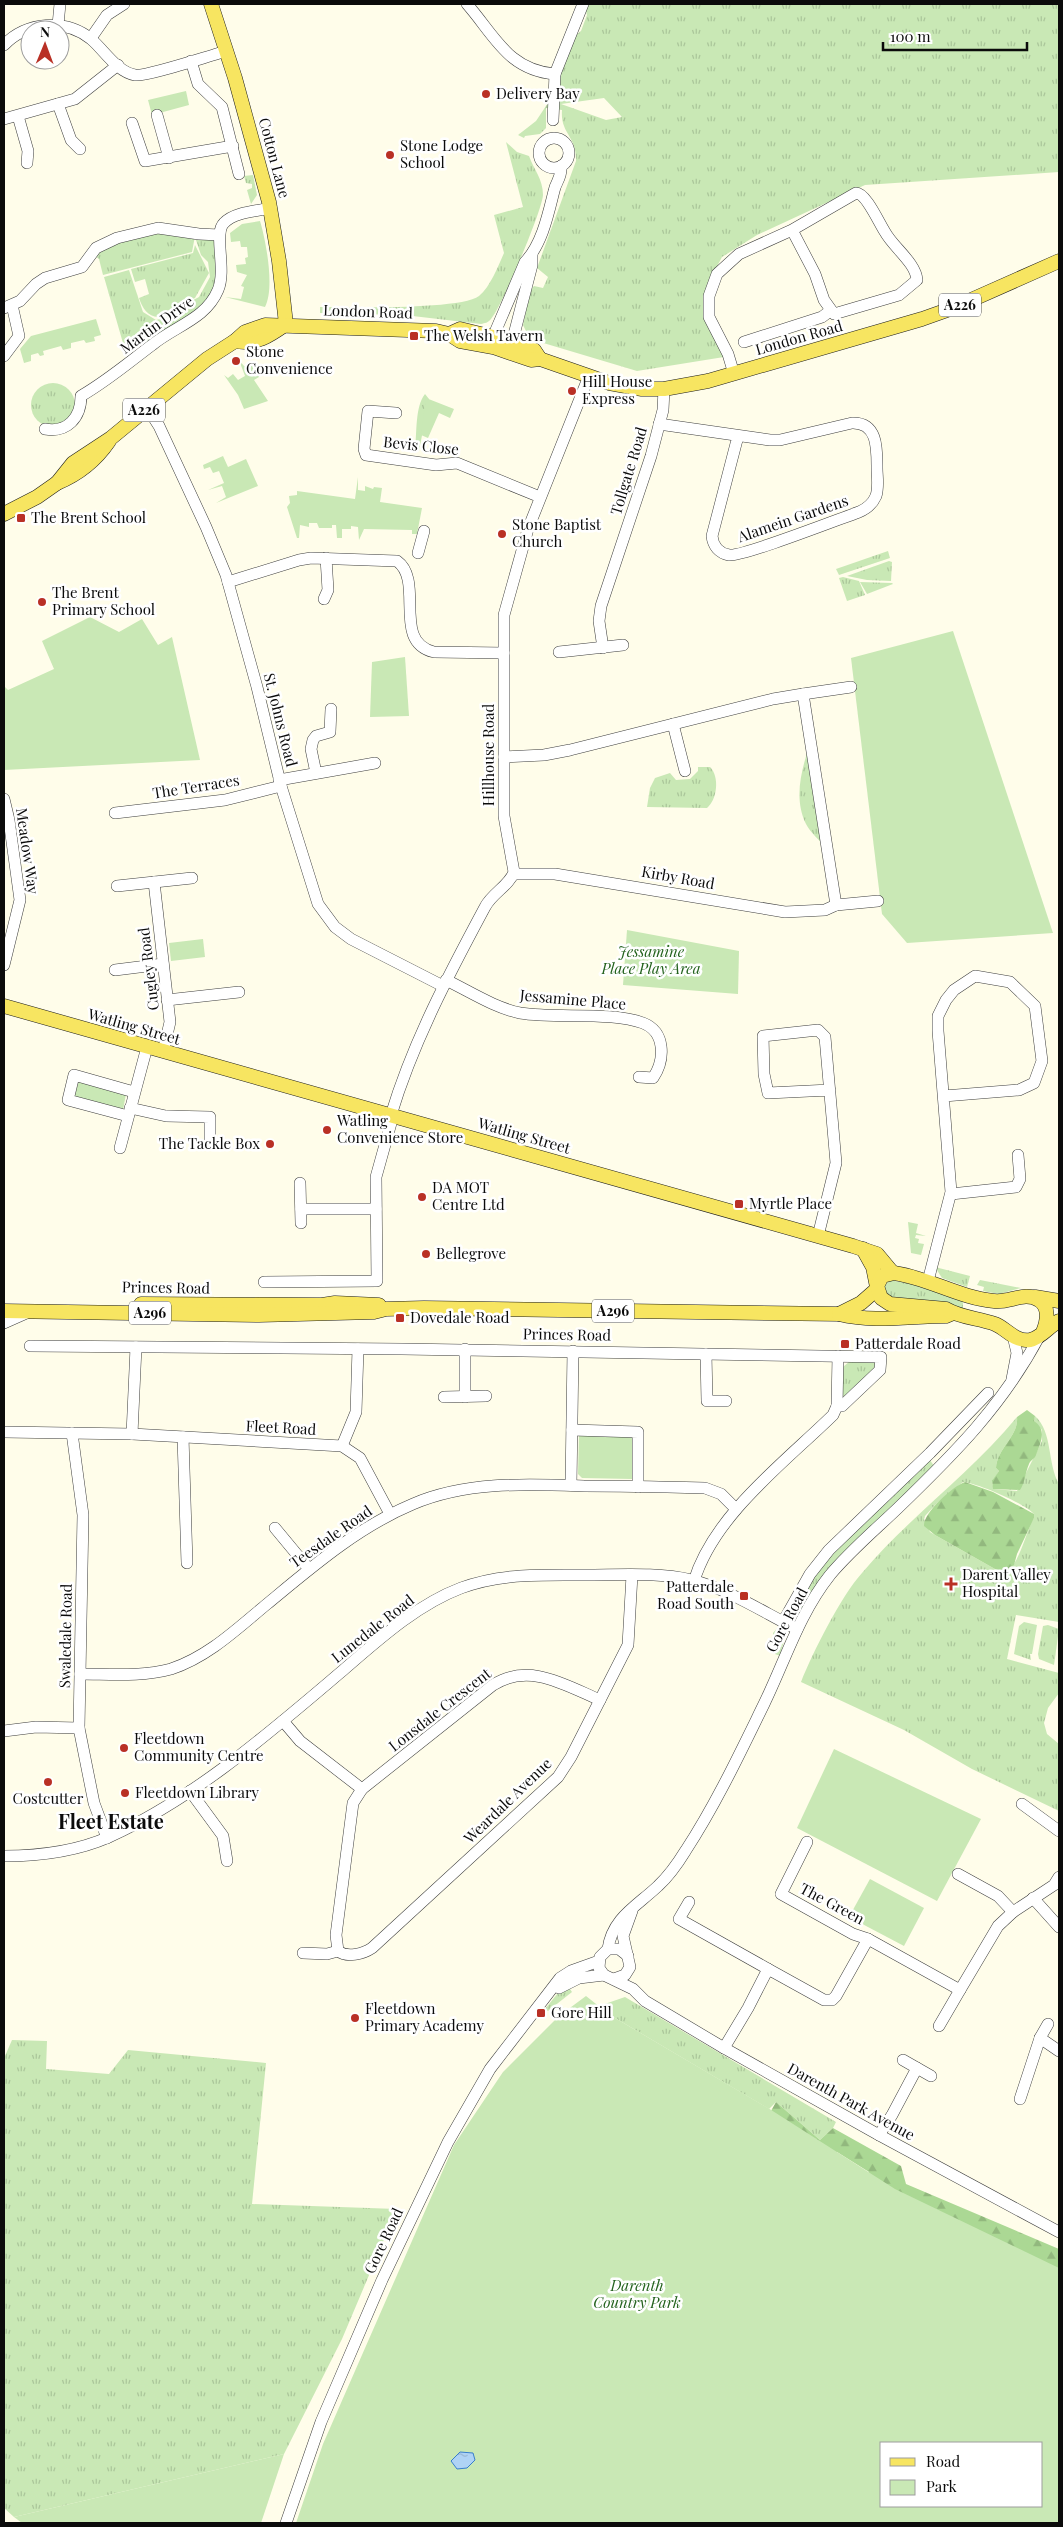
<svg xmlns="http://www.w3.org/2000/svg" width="1063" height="2527" font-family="'Playfair Display',serif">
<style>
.grass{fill:url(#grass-tufts);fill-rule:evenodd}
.forest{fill:url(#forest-firs)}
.park{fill:#c9e8b5;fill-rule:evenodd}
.water{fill:url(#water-ripples);stroke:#377ecc}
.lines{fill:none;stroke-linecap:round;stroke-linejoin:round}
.minor-casing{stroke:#3e3e3e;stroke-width:12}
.major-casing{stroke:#1c1c1c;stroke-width:15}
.minor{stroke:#fff;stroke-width:11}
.major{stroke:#f7e561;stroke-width:14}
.poi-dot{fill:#b93025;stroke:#fff;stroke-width:2}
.labels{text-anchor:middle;stroke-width:5;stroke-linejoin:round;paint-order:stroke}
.shield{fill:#fff;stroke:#545454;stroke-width:1}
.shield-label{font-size:14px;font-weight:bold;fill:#0b0b0b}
.poi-label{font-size:15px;fill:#0b0b0b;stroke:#fff;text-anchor:start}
.street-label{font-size:15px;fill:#0b0b0b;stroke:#fff}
.park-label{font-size:15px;font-style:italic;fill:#23621d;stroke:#fff}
.district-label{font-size:20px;font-weight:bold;fill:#0b0b0b;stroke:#fff}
</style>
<defs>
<pattern id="grass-tufts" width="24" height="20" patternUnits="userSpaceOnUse" patternTransform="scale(1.25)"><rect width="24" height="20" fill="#c9e8b5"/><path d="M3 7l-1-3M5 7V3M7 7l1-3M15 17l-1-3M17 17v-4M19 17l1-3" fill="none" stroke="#abc69a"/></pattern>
<pattern id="forest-firs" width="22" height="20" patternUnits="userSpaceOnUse" patternTransform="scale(1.25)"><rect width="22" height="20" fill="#abd894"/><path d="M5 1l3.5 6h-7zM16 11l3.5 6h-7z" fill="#92b87e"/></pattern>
<pattern id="water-ripples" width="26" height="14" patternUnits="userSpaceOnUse" patternTransform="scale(1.25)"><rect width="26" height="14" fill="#afd3f5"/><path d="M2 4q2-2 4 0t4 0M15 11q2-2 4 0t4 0" fill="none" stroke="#95b4d1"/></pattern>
</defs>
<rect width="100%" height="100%" fill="#fffdea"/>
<g class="grass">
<path d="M587,4H1059V172L865,185L757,235L722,257L706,287L705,321L724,357L637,371L530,339L523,325L530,291L534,286L543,288L548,277L537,268L576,161C577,136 560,134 562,110L546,108V128L540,134L525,136L524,138L518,135L536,121L550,100L575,36L581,31L587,15L585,8ZM604,98L622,117L606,120L561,104Z"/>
<path d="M506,142L517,152L529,156C534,170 543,179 543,195C542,211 502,306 491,319C488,323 485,323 481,324L404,315L320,313V307C348,307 461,310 479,296C491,286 498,266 504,253L494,215L523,207Z"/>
<polygon points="253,175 257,195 251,204 247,190 252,188 252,184 246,183 244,176"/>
<polygon points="152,231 195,236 192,252 103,275 99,259 94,255 99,248"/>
<path d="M196,240H214C215,251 220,269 217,279C208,313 156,340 125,350L104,277L129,270L143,312L156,320L168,317L180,307L199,297L210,277L208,262L201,255Z"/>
<path d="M195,245L209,273L195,298L178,305L164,316C150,320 143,310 139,298L149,294L145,279L135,282L131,269L193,253Z"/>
<circle cx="53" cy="405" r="22"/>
<path d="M425,394L429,399L419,451L415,450C417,433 415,406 425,394Z"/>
<polygon points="888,551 890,558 839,575 836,569"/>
<polygon points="889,561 892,562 891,581 867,580 847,576"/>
<polygon points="843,577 859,581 865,595 847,601 839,578"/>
<polygon points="860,582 892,583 893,584 867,594"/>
<path d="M810,743L827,848C820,841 810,832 806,824C793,797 802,769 810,743Z"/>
<path d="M698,767H710C720,777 717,800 707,808L647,807L650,788L655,778L670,773L676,780L690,779L698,771Z"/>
<polygon points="935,1267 970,1276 967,1287 942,1278"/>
<polygon points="889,1280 918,1285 963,1300 963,1308 892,1300 883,1288"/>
<polygon points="980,1280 1021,1288 999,1294 983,1291 984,1287 977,1285"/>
<polygon points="874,1360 877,1367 843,1397 843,1367 850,1361"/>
<path d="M1035,1416C1053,1432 1047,1463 1059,1484V1622L1016,1615L1007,1659L1059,1673V1693L1048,1708L1044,1723L1047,1734L1059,1744V1811L972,1769L904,1730L801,1682C813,1652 841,1596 862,1573C909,1517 970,1474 1017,1417C1019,1436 997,1448 996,1468L999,1471L992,1483L994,1489L1017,1491L1042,1441V1430L1034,1421ZM963,1482C977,1483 1024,1503 1034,1514V1518C1025,1532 1019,1570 1002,1573L935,1535L930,1532L924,1519L925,1516L936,1504Z"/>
<polygon points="930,1460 934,1466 799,1615 792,1616 807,1585 824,1561"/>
<polygon points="1024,1622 1037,1625 1032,1654 1030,1654 1031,1660 1014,1654 1019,1626"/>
<polygon points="1048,1625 1059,1629 1054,1665 1039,1659 1038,1654 1043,1626"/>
<polygon points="779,1626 785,1637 780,1656 775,1654 773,1633"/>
<polygon points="568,1986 572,1992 548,2011 545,2009 558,1993"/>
<polygon points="625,1997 836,2122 833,2128 820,2140 776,2102 769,2109 610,2015 599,2006"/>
<polygon points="12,2040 47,2041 46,2069 109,2074 128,2050 266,2063 252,2204 397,2209 342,2339 284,2454 14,2517 4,2508 4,2065 5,2056"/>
</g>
<g class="forest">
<path d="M1027,1410L1035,1416L1034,1421C1048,1430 1040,1444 1036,1455C1035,1459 1030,1460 1029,1464C1025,1473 1025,1483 1020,1490L993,1489L992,1481L999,1471L996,1468C997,1448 1019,1436 1017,1417Z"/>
<path d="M965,1482L993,1492L1034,1514V1518L1017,1554L1014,1565L1002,1573L935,1535L924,1526C923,1513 953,1486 965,1482Z"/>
<polygon points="776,2102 820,2140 833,2128 901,2166 906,2184 1059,2249 1059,2276 849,2227 869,2172 837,2152 818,2201 767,2118"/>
</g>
<g class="park">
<polygon points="186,91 189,105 152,115 148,100"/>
<path d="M260,221C266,241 275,288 265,307L225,297L241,299L244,287L241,286L247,275L237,272L236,265L246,264L245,258L248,257L247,247H241L240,241L231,242L230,233L242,224Z"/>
<polygon points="96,319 101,335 94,337 95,341 86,343 84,340 71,343 71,348 63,350 61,346 43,351 44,355 40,356 38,353 31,355 31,361 24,363 20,349 31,336"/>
<polygon points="239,360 244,366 255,366 259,377 254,380 268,401 244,409 238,395 224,375 228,378 233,374 238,380 245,376"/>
<polygon points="426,398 454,409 450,418 439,413 428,438 421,435"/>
<polygon points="223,456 228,467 246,459 258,486 216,503 226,497 222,486 208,490 224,483 219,471 213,473 210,467 204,469 203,465"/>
<polygon points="358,477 358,490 365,491 365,486 373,489 374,487 382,488 380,502 422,508 417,534 412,534 412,530 364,529 359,540 358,527 351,526 351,529 342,529 342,538 337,538 336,525 332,525 332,528 319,528 317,523 309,523 309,527 300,525 299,538 297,538 287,507 290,503 289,496 297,495 297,491 355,499"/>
<polygon points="90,617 119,632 142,619 158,645 172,637 200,760 4,770 4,686 8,690 54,669 42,641"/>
<polygon points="953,631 1053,933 907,943 882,914 851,658"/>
<polygon points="405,657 409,716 370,717 372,662"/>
<polygon points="627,930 739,951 738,994 623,985"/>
<polygon points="203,939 205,957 171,961 169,943"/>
<polygon points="79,1081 126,1094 123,1110 74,1097"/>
<polygon points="908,1222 918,1224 916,1233 926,1236 916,1235 915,1238 919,1239 918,1243 924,1244 921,1255 911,1253"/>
<polygon points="584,1434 631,1435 634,1439 634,1474 632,1479 582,1478 578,1474 579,1436"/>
<polygon points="834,1749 981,1819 937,1901 797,1828"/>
<polygon points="870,1879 924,1908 904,1946 849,1917"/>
<path d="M586,1996L610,2015L768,2108L895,2189L1059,2268V2523H296L323,2444L454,2145L503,2072L559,2016ZM882,2443H1042V2506H882Z"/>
<polygon points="284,2454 261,2523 22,2523 14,2517"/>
</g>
<polygon class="water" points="460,2452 473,2453 475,2460 467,2468 457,2469 451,2461"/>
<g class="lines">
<defs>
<g id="minor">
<path d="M467,4C495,36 508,70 555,74"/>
<polyline points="58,25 60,4"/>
<polyline points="91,38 107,15 124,4"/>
<path d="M4,45C26,22 65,18 91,39C104,50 117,72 135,75C146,77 211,55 227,51"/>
<polyline points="191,61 198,84 222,107 239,174"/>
<polyline points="58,104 71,140 80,149"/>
<polyline points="157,115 169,158"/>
<polyline points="18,116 28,151 27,163"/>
<polyline points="4,119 75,99 118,65"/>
<polyline points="553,120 555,74 583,4"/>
<polyline points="132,123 145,161 233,146"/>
<circle cx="554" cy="153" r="15"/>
<polyline points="4,308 20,301 36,284 45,278 82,267 96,248 117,238 158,228 199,234 219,235"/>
<polyline points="744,342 822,317 830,311"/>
<path d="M493,344V337L525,262C542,244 548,215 554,191C556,181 562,178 561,166"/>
<polyline points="510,350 532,265 532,255"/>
<polyline points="4,356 19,336 12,305"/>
<path d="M734,374L728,354L709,317V296L717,274L739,254L792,230L856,193C866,193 879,223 885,232C893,247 916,263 917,280L899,295L834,314L824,300L815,274L792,230"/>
<polyline points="147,407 159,426 206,527 226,575 257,687 281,786 318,904 335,927 351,939 443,986"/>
<polyline points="396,413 368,411 364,449 366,455 436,465 457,463 540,497"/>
<path d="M659,424L770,440H780L852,423C878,422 877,449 877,468C877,476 879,487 876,496C873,503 866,509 859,512C839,519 742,557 729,555C719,553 713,546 712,536L738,436"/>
<path d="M45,429C67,433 81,418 81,396C107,381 128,363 152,345C175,326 206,319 218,290C227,269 213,233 224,223C234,212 257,211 271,208"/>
<polyline points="418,553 424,531"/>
<path d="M228,582L299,560L311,558L397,561C425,581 391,642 434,652L504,653"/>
<polyline points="324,599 328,590 326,558"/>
<polyline points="603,648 599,621 601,606 651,456 663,410 664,389"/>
<polyline points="559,652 623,645"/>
<polyline points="803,694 851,687"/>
<polyline points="673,724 685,771"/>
<polyline points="504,757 544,755 570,750 773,699 803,694 836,905 825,910 785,912 555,874 514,874"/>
<polyline points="316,773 311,749 313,740 316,736 330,732 331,709"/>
<polyline points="279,780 375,763"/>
<polyline points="4,799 9,820 20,900 4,965"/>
<polyline points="115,813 225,800 281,786"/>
<polyline points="154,882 170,1022 163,1052"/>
<polyline points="117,886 192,878"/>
<polyline points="836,905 878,901"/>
<polyline points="115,970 163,964"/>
<path d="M446,980C469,991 495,1008 520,1013C556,1019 611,1011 643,1023C666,1032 665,1060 653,1078L639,1077"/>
<polyline points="167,1000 239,992"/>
<polyline points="130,1108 166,1116 210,1117 210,1143"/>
<path d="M391,1115C413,1042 449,974 485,907C492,893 509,886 514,872L504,816V615L528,529L589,376"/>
<polyline points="128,1116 68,1100 74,1075 134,1092"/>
<polyline points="120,1148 147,1047"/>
<polyline points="300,1183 301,1223"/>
<polyline points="951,1194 1016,1187 1020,1179 1018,1155"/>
<polyline points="301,1209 376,1209"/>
<polyline points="818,1236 836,1163 825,1037 818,1030 763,1036 764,1074 768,1093 830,1090"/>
<polyline points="928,1281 951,1192 938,1031 938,1016 946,1000 954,990 975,976 1010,982 1035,1006 1042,1061 1034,1083 1019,1090 944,1096"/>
<polyline points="264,1282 377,1281 376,1177 393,1116"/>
<polyline points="4,1323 31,1311"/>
<path d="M30,1346L402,1349L881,1357L880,1370L842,1406H837L833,1415C785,1462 714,1515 694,1581"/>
<polyline points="465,1349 465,1397"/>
<polyline points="706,1354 707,1401 726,1401"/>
<polyline points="1012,1379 1017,1353 1013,1336"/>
<polyline points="444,1397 486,1396"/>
<polyline points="837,1406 838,1356"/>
<polyline points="572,1430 638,1432 638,1487"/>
<polyline points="4,1432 132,1434 342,1446 360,1458 390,1514"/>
<polyline points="72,1433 83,1515 79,1728 94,1803 107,1838"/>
<polyline points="132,1434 136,1347"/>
<polyline points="183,1437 187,1563"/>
<polyline points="342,1446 356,1412 358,1349"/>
<polyline points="571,1485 573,1351"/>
<polyline points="275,1528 309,1569"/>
<polyline points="783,1622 810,1574 829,1550 930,1453 988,1393"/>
<path d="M80,1674C110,1674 142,1677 171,1669C208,1657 238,1628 267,1604C313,1566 358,1527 413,1504C467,1481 527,1484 584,1486C624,1486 665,1487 705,1488L721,1494L736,1509"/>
<polyline points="283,1721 300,1741 362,1789 353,1803 336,1935 338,1951"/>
<polyline points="4,1731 36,1727 79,1728"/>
<path d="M362,1789L493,1685C529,1662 565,1685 600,1700"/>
<polyline points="190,1791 223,1836 227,1861"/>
<polyline points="1022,1804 1059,1831"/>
<polyline points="807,1842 781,1894 853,1934 868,1939"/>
<path d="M4,1856C38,1856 77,1851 109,1837C195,1798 269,1733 341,1672C377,1641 416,1605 461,1588C501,1573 543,1575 585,1575C620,1575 657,1572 692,1580C728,1589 763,1612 797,1629"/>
<polyline points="958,1874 998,1896 1013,1912"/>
<polyline points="1033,1898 1059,1927"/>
<polyline points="689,1902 679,1919 768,1969"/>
<path d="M608,1949C612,1918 637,1906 658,1886C669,1876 678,1863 686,1850C716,1804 740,1753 764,1704C785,1661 799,1614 830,1575C850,1551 875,1530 898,1508C955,1453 1003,1405 1040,1335"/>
<path d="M303,1953L327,1954L338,1951C347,1958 363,1954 372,1948L558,1777L571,1757L628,1645L632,1575"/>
<polyline points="628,1956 619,1949 608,1949 600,1957 599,1968 604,1975 633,1989 645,2001 724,2048 879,2135 1059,2232"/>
<polyline points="614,1979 625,1975 630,1967 623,1936 632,1911"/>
<polyline points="559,1988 579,1978 604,1975"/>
<polyline points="939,2026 960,1990"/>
<polyline points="1040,2038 1059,2051"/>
<polyline points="724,2048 748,2008 768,1969 824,2000 832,2000 836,1996 868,1939 960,1990 998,1926 1013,1912 1054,1885 1059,1877"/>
<polyline points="903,2060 931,2076"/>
<polyline points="1020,2099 1040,2038 1048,2024"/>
<polyline points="879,2135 892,2115 917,2068"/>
<polyline points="286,2523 321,2422 382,2280 448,2142 490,2069 560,1978 571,1971 599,1961"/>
</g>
<g id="major">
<polyline points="211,4 235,78 269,202 279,261 286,324"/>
<polyline points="449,334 460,329 493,337 534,350 540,359"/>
<path d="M235,341C256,345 269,336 286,324"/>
<path d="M57,483C79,474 96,460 109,441"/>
<polyline points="4,514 37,497 57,483 73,463 111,438 207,359 235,341 245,332 265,325 436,331 449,334 460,341 493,347 531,360 540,359 609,383 642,389 664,389 708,381 922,319 953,308 1059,261"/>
<polyline points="4,1006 853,1246 877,1254 892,1272"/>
<polyline points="863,1249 873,1267 877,1287"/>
<polyline points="1035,1297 1059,1301"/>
<polyline points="141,1304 322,1305 335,1303 379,1305"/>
<path d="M4,1311L259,1315L374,1312L386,1309L424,1308L839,1314C875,1323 909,1316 946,1316L953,1313"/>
<polyline points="839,1314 861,1303 877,1289"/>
<path d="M1043,1332C1047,1322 1050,1307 1039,1300C1024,1291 1010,1303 994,1301C960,1298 929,1278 894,1273L882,1276L877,1286L881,1298L890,1304L946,1309C961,1318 979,1318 995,1324C1007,1329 1015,1342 1030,1340C1041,1338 1049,1326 1059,1321"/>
</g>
</defs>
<use href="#minor" class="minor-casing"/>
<use href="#major" class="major-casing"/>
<use href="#minor" class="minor"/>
<use href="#major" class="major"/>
</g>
<g class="poi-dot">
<circle cx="486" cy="94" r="5"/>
<circle cx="390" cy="155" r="5"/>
<rect x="409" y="331" width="10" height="10" rx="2.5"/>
<circle cx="236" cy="361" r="5"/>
<circle cx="572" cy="391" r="5"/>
<rect x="16" y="513" width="10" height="10" rx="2.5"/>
<circle cx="502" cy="534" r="5"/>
<circle cx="42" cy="602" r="5"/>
<circle cx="327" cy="1130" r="5"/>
<circle cx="270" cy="1144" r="5"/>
<circle cx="422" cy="1197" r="5"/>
<rect x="734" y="1199" width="10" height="10" rx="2.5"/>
<circle cx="426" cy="1254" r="5"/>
<rect x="395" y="1313" width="10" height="10" rx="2.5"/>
<rect x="840" y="1339" width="10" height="10" rx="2.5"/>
<path d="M948.5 1576.5h5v5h5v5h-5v5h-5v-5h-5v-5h5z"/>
<rect x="739" y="1591" width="10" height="10" rx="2.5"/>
<circle cx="124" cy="1748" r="5"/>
<circle cx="48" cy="1782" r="5"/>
<circle cx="125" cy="1793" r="5"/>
<rect x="536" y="2008" width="10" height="10" rx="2.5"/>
<circle cx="355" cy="2018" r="5"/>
</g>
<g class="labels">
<g class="shield">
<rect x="939" y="293.5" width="42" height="23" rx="4"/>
<rect x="123" y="398.5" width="42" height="23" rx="4"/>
<rect x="592" y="1299.5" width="42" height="23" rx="4"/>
<rect x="129" y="1301.5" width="42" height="23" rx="4"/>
</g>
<g class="shield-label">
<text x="960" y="310">A226</text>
<text x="144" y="415">A226</text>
<text x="613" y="1316">A296</text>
<text x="150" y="1318">A296</text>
</g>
<g class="poi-label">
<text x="496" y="99">Delivery Bay</text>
<text x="400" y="151">Stone Lodge<tspan x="400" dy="17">School</tspan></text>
<text x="424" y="341">The Welsh Tavern</text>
<text x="246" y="357">Stone<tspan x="246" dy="17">Convenience</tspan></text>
<text x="582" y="387">Hill House<tspan x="582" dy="17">Express</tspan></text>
<text x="31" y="523">The Brent School</text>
<text x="512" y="530">Stone Baptist<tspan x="512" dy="17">Church</tspan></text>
<text x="52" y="598">The Brent<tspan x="52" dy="17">Primary School</tspan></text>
<text x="337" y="1126">Watling<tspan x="337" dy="17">Convenience Store</tspan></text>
<text x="260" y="1149" text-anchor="end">The Tackle Box</text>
<text x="432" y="1193">DA MOT<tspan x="432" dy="17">Centre Ltd</tspan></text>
<text x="749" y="1209">Myrtle Place</text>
<text x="436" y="1259">Bellegrove</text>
<text x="410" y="1323">Dovedale Road</text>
<text x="855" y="1349">Patterdale Road</text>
<text x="962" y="1580">Darent Valley<tspan x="962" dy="17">Hospital</tspan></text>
<text x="734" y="1592" text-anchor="end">Patterdale<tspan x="734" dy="17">Road South</tspan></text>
<text x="134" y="1744">Fleetdown<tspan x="134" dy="17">Community Centre</tspan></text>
<text x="135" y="1798">Fleetdown Library</text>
<text x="48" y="1804" text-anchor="middle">Costcutter</text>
<text x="365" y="2014">Fleetdown<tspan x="365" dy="17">Primary Academy</tspan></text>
<text x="551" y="2018">Gore Hill</text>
</g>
<g class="street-label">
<text transform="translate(274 158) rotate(75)" y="5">Cotton Lane</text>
<text transform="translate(368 312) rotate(2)" y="5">London Road</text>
<text transform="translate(157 325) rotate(-36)" y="5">Martin Drive</text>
<text transform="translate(799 338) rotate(-16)" y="5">London Road</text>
<text transform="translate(421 446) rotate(6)" y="5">Bevis Close</text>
<text transform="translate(629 471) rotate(-73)" y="5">Tollgate Road</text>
<text transform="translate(793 519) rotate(-19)" y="5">Alamein Gardens</text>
<text transform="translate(280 720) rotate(76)" y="5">St. Johns Road</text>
<text transform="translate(489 755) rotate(-90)" y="5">Hillhouse Road</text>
<text transform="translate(196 787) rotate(-9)" y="5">The Terraces</text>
<text transform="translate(27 851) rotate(82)" y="5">Meadow Way</text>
<text transform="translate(678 878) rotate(10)" y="5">Kirby Road</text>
<text transform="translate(149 969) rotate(-97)" y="5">Cugley Road</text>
<text transform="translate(573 1000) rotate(5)" y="5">Jessamine Place</text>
<text transform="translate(134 1027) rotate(16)" y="5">Watling Street</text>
<text transform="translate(524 1136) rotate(16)" y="5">Watling Street</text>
<text transform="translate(166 1288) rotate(1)" y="5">Princes Road</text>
<text transform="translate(567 1335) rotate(1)" y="5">Princes Road</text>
<text transform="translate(281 1428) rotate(3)" y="5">Fleet Road</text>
<text transform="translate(331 1537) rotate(-35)" y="5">Teesdale Road</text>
<text transform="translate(787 1620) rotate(-62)" y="5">Gore Road</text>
<text transform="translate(373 1629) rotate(-38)" y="5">Lunedale Road</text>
<text transform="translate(66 1636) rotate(-89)" y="5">Swaledale Road</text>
<text transform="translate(440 1710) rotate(-38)" y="5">Lonsdale Crescent</text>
<text transform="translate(508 1801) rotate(-44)" y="5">Weardale Avenue</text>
<text transform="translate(832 1904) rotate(28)" y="5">The Green</text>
<text transform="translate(851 2102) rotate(29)" y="5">Darenth Park Avenue</text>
<text transform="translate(384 2241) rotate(-65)" y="5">Gore Road</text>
</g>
<g class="park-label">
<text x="651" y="957">Jessamine<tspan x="651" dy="17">Place Play Area</tspan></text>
<text x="637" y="2291">Darenth<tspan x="637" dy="17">Country Park</tspan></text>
</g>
<g class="district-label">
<text x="111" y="1829">Fleet Estate</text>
</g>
</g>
<rect width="1063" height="2527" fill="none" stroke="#0b0b0b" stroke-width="10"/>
<rect x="880" y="2442" width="162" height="65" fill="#ffffff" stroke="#9d9d9d"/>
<rect x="890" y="2458" width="25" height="8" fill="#f7e561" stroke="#9d9d9d"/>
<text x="926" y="2467" font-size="15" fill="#0b0b0b">Road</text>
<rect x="890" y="2480" width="25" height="15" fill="#c9e8b5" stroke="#9d9d9d"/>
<text x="926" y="2492" font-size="15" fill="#0b0b0b">Park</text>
<g transform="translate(45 45) rotate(1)"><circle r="24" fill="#ffffff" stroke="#9d9d9d"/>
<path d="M0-4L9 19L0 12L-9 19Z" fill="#b93025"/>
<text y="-8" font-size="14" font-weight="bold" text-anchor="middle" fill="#0b0b0b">N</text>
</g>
<path d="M883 42v8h144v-8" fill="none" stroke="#0b0b0b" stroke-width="2.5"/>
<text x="890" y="42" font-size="15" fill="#0b0b0b" stroke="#ffffff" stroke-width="4" paint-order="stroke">100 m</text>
</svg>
